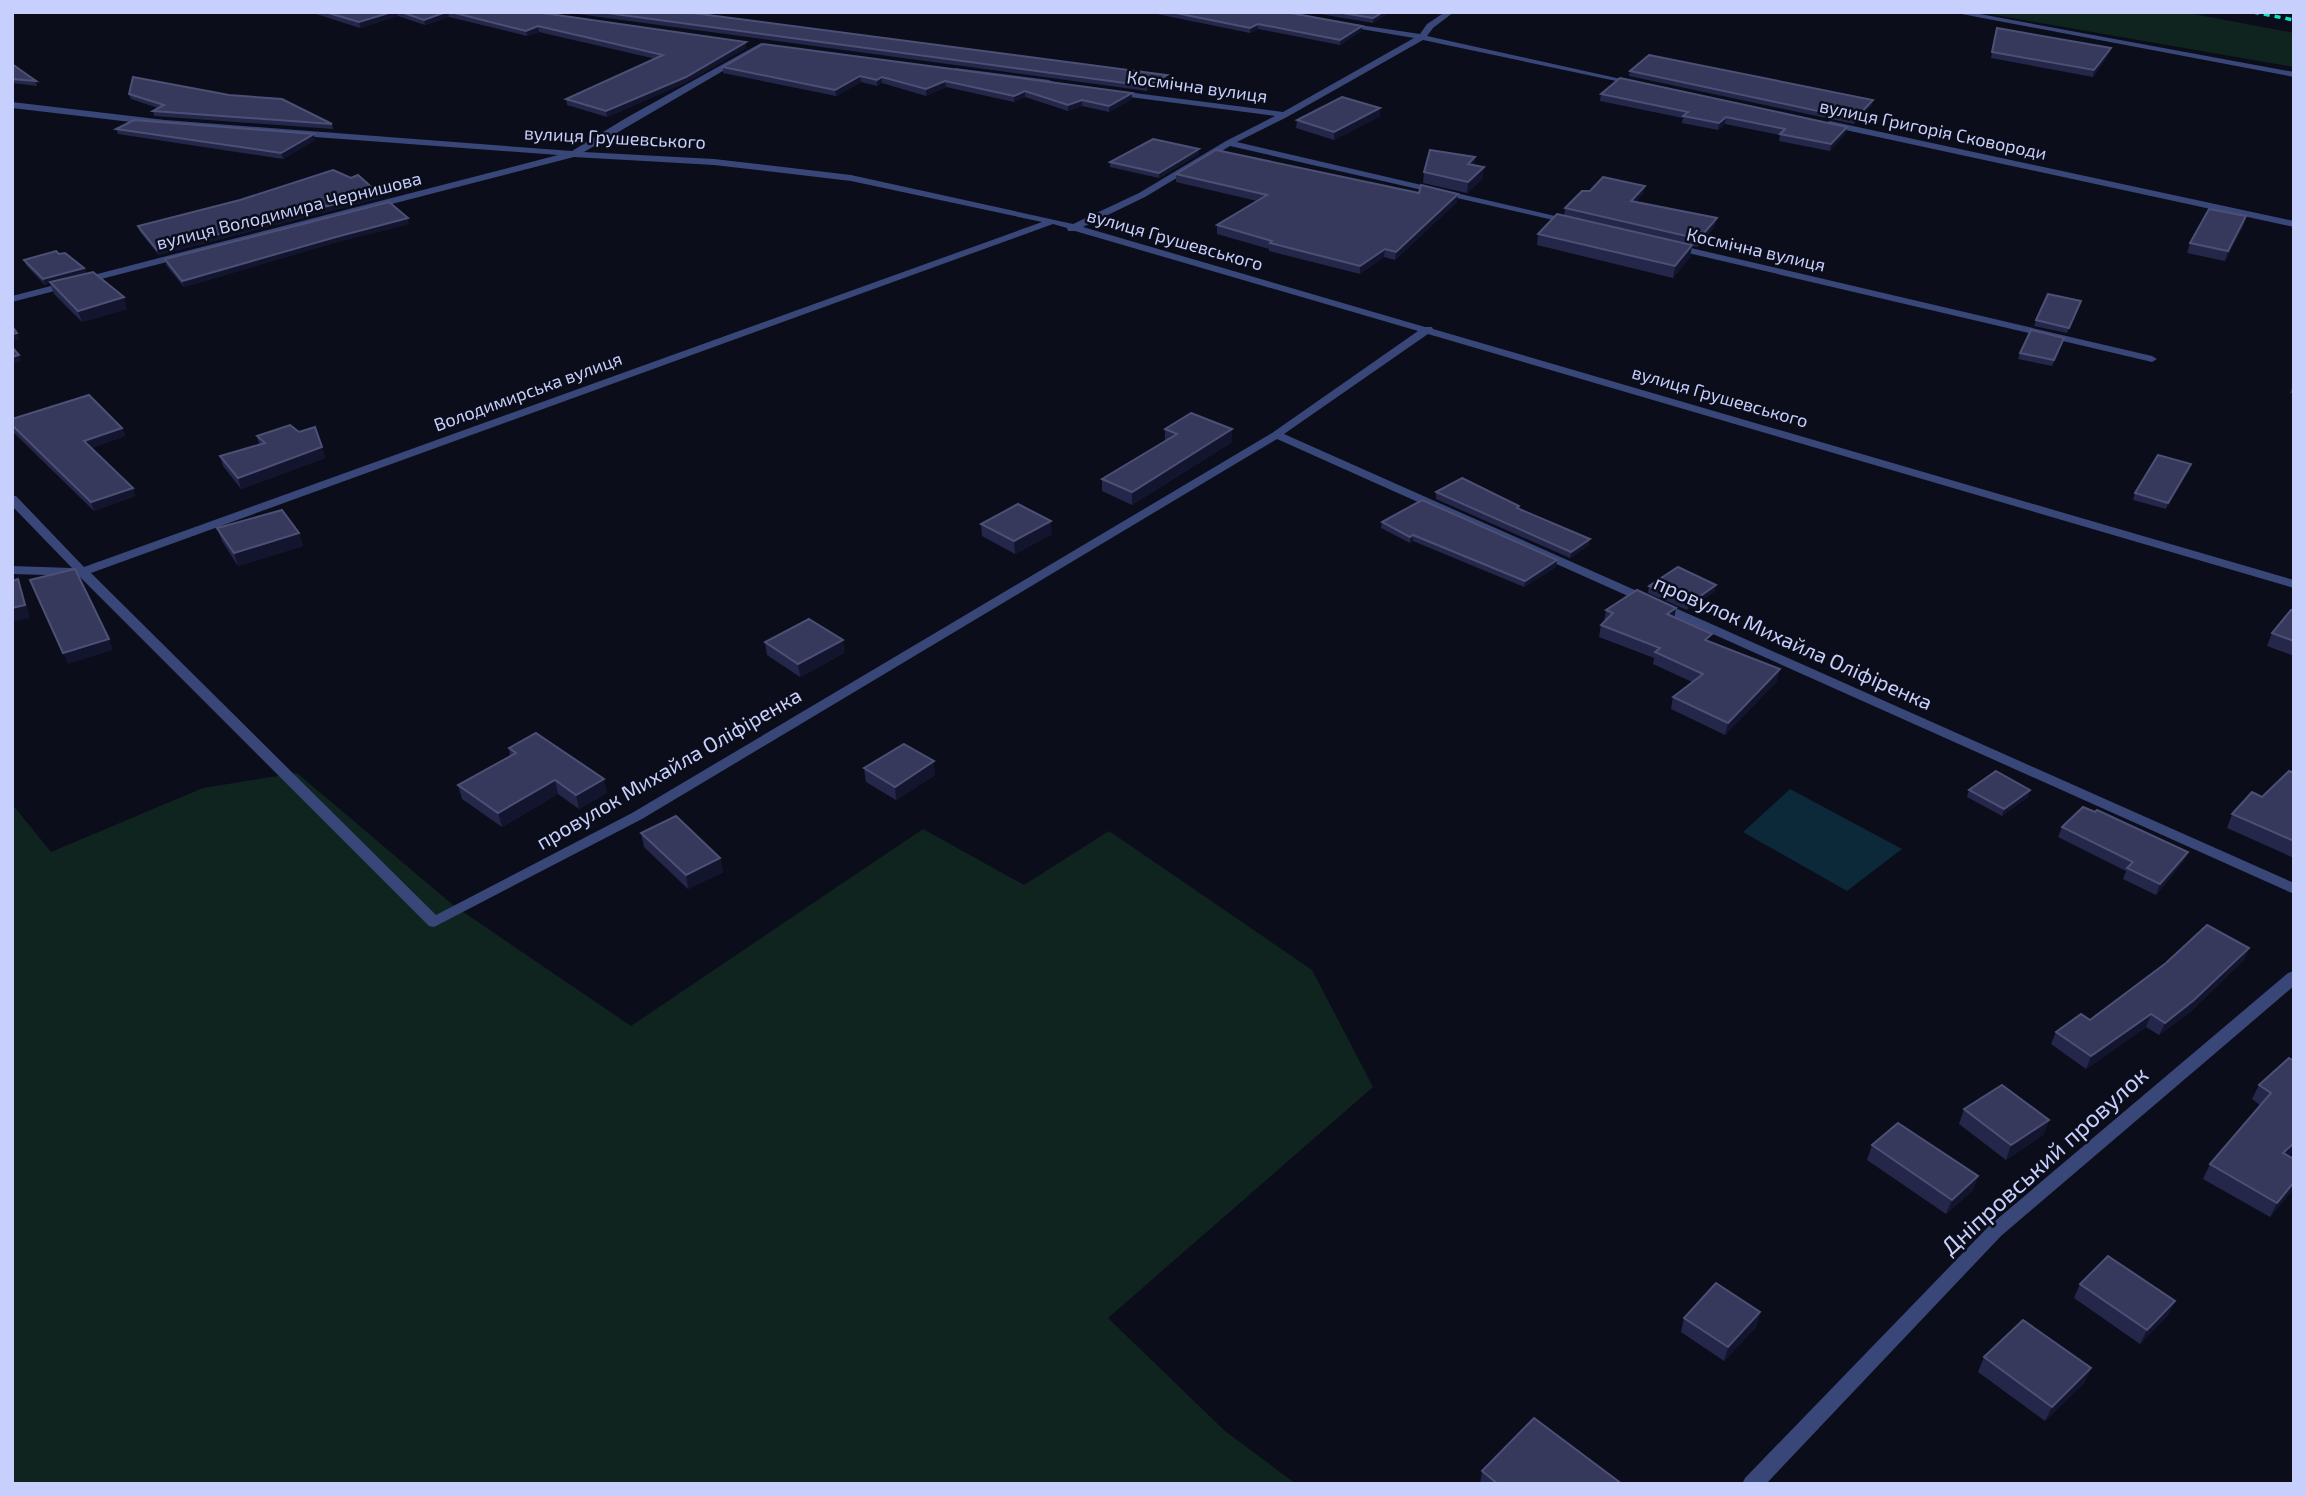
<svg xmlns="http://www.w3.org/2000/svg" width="2306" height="1496" font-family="'Exo 2',sans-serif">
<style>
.green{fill:#0f241e}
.water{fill:#0c2939}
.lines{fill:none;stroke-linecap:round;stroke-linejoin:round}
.minor{fill:#384678;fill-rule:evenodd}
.rail{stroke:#0ae6c4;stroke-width:3.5;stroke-dasharray:6 5;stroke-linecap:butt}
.wall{fill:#242749}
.shaded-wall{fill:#13152e}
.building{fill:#36395c;stroke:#4c5075;stroke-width:2}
.labels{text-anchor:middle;stroke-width:5;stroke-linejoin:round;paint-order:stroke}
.far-street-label{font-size:18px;fill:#c7cffd;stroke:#0b0d1a}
.street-label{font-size:21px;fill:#c7cffd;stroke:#0b0d1a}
.near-street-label{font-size:24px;fill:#c7cffd;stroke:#0b0d1a}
</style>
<rect width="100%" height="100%" fill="#0b0d1a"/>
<g class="green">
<polygon points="1978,12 2183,12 2294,33 2294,67"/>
<polygon points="297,773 453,905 631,1026 923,829 1024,885 1109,831 1312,970 1373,1087 1108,1318 1225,1431 1296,1484 12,1484 12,804 51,852 203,788"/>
</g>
<polygon class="water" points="1790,789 1902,849 1847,891 1743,832"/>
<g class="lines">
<g class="minor">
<path d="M1445,12H1454L1433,28L1427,36L1639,83L1635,85L1423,40L1287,117L1237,142L1572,220L1575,221V225L1230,146L1145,197L1083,227L1425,327H1432L1433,329L2294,580V588L1428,334L1284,434L2294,883V894L1277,439L642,819L434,927L429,926L79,576L12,574V566L72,568L12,506V496H16L84,567L1042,222L851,181L714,165L574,157L12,302V296L558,155L165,126L12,108V102L165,120L572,151L626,118L761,43L765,45L764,47L584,152L714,159L851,175L1073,224L1139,193L1226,141L1275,116L1114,95L1111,94V90L1283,112L1414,38L1343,26L1339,24L1340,22L1420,34L1427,24ZM1053,224L1067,228L1068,231H1075L1418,331L1272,433L632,813L436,915L91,573Z"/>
<polygon points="1951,12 1969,12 2294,72 2294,77"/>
<polygon points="955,68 1049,80 1053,82 1049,84 958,72 955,72"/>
<polygon points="1830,121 2294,221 2294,227 1827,126 1827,122"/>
<polygon points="1674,244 2152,356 2157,359 2152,362 1671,249 1669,247"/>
<polygon points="2294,971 2294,986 2001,1236 1766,1484 1742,1484 1745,1478 1989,1226 2288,973"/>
</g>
<polyline class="rail" points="2253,12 2294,20"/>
</g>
<g class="wall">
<polygon points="310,12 536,12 746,48 687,82 607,117 567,105 566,99 656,59 539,32 527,36 449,17 425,25 398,16 360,28"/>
<polygon points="563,12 685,12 1167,75 1167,80 1147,91"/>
<polygon points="1147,12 1285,12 1362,26 1361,31 1340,45 1258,29 1250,33"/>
<polygon points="1308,12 1390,12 1373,23"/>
<polygon points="1997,28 2109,54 2093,77 1991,58"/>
<polygon points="763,44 1132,93 1132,99 1109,112 1082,106 1068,111 1025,97 1014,102 946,87 926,96 882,83 877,86 861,82 836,96 723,73 723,67"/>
<polygon points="12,64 36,81 37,86 12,83"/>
<polygon points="1630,71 1872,105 1854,124 1629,76"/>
<polygon points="129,94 332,124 333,129 154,116 153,111 158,108 131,99"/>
<polygon points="1601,94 1847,127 1846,133 1830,151 1779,141 1780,135 1725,124 1718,130 1682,123 1683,118 1600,101"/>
<polygon points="1380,108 1380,116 1334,140 1296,128 1297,120"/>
<polygon points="116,129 315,140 283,159 118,134"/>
<polygon points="1199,154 1159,178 1110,167 1110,162"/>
<polygon points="1475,166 1483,178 1467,193 1423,183 1424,172"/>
<polygon points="1176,174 1457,202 1395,260 1384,257 1360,274 1269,251 1269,249 1217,234 1217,225 1257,201 1176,182"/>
<polygon points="378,193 380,198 159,255 140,232 138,226"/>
<polygon points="1644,193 1636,202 1715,226 1698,247 1692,246 1690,257 1673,278 1537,245 1538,234 1564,216 1565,208"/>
<polygon points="2246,216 2243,226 2225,261 2187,253 2190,243"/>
<polygon points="409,224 337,242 184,287 166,265 165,259"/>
<polygon points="59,254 84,268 86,273 127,309 82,322 54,294 50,283 45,285 26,265 24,260"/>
<polygon points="2079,307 2067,333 2034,326 2036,320"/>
<polygon points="2064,338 2052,366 2018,359 2020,353"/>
<polygon points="2294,382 2294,394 2290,393"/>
<polygon points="12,419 122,428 125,436 91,448 133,488 135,496 94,511 12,431"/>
<polygon points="1165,429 1232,442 1132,505 1102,491 1102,479 1165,441"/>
<polygon points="299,432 322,447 325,458 241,489 223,466 220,456 259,444 257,436"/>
<polygon points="2191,464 2189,470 2166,509 2133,500 2135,493"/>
<polygon points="1436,492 1519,509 1589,545 1570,558 1436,499"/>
<polygon points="1382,522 1557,560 1556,567 1524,587 1413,541 1410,543 1381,528"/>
<polygon points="981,524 1052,534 1015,554 982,536"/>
<polygon points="217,528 299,533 303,546 238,566 222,541"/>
<polygon points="1716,585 1714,592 1687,610 1648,593 1649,586"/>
<polygon points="1606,610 1674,618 1710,642 1777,681 1725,735 1671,709 1673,697 1692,682 1653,664 1654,658 1599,637 1601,625 1604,622"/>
<polygon points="2294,611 2294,656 2267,646 2272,633"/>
<polygon points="843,640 844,653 800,677 767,655 765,642"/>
<polygon points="509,748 607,793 579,809 558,794 502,827 462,799 458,785 510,756"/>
<polygon points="864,768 935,775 896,800 866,782"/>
<polygon points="2294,773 2294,858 2227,828 2232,814 2262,797"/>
<polygon points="1969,790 2030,790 2028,797 2002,816 1967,797"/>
<polygon points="2062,827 2188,852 2183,862 2156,895 2123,879 2126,871 2058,837"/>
<polygon points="641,833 720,858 723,872 688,889 644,847"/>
<polygon points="2249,948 2244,960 2189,1013 2159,1035 2146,1027 2086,1069 2051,1044 2056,1032 2090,1020"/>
<polygon points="2294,1061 2288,1156 2294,1188 2270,1217 2203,1179 2210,1164 2260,1105 2252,1099 2259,1085"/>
<polygon points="1964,1109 2049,1120 2043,1135 2006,1160 1959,1124"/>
<polygon points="1872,1145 1978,1176 1973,1190 1946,1214 1867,1160"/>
<polygon points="2080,1284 2175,1301 2168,1315 2140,1344 2074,1298"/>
<polygon points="1760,1312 1756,1327 1724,1361 1681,1332 1684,1318"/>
<polygon points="1984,1357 2091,1368 2084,1383 2045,1421 1978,1372"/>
<polygon points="1482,1471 1622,1484 1480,1484"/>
</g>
<g class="shaded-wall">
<polygon points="392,12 397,12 398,16 360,28 359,22"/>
<polygon points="446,12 448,12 449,17 425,25 424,20"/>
<polygon points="1383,12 1390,12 1373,23 1373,18"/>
<polygon points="1258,24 1258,29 1250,33 1250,28"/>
<polygon points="538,26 539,32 527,36 526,31"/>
<polygon points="1362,26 1361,31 1340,45 1340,40"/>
<polygon points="746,42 746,48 687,82 607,117 606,111"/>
<polygon points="2111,48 2109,54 2093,77 2094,70"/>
<polygon points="1167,75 1167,80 1147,91 1147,86"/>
<polygon points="860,76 861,82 836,96 835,90"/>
<polygon points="882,77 882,83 877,86 877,80"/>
<polygon points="945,81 946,87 926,96 926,89"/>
<polygon points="1025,91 1025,97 1014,102 1014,96"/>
<polygon points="1132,93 1132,99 1109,112 1109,106"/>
<polygon points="1082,100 1082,106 1068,111 1068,105"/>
<polygon points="1873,100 1872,105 1854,124 1855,119"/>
<polygon points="1380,108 1380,116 1334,140 1334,132"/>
<polygon points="1726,117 1725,124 1718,130 1719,123"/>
<polygon points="1847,127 1846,133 1830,151 1831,144"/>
<polygon points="314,134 315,140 283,159 281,153"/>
<polygon points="1199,149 1199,154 1159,178 1159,173"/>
<polygon points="1475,157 1474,168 1468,164"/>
<polygon points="1484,167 1483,178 1467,193 1468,182"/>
<polygon points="1645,186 1644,193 1630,209 1631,201"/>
<polygon points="378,193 380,198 159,255 157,250"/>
<polygon points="1458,194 1457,202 1395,260 1396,252"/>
<polygon points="2246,216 2243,226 2225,261 2228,251"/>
<polygon points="408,218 409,224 337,242 184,287 182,281 336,237"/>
<polygon points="1717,218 1715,226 1698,247 1699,239"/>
<polygon points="1692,245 1690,257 1673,278 1675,266"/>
<polygon points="1385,249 1384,257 1360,274 1360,266"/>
<polygon points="84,268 86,274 45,285 43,279"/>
<polygon points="124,297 127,309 82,322 78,311"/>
<polygon points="17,333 20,339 12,341 12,334"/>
<polygon points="19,355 21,361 12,364 12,357"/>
<polygon points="122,428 125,436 87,449 84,441"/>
<polygon points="1232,429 1232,442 1132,505 1132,492"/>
<polygon points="322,447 325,458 241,489 238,478"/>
<polygon points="2191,464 2189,470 2166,509 2168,503"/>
<polygon points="133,488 135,496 94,511 91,502"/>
<polygon points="1051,521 1052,534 1015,554 1014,541"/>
<polygon points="299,533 303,546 238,566 234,553"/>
<polygon points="1413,535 1413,541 1410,543 1410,537"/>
<polygon points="1590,539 1589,545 1570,558 1571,552"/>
<polygon points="1557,560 1556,567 1524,587 1525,581"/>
<polygon points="18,579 23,592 30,618 12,622 12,608"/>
<polygon points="1716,585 1714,592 1687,610 1689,604"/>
<polygon points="1676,608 1674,620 1667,614"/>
<polygon points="109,639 113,650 68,664 63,653"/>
<polygon points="843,640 844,653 800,677 798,664"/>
<polygon points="1780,669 1777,681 1725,735 1728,723"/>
<polygon points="934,761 935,775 896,800 895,787"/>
<polygon points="604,779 607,793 579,809 576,795"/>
<polygon points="555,780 558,794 502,827 498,813"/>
<polygon points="2030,790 2028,797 2002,816 2004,809"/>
<polygon points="2188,852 2183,862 2156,895 2160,884"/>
<polygon points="720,858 723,872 688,889 686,875"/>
<polygon points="2249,948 2244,960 2189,1013 2159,1035 2165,1023"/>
<polygon points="2151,1014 2146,1027 2086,1069 2091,1056"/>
<polygon points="2049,1120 2043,1135 2006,1160 2011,1145"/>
<polygon points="2294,1143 2294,1151 2275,1167 2283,1153"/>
<polygon points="1978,1176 1973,1190 1946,1214 1952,1200"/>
<polygon points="2294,1182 2294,1188 2270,1217 2277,1203"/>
<polygon points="2175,1301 2168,1315 2140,1344 2147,1330"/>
<polygon points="1760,1312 1756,1327 1724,1361 1728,1347"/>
<polygon points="2091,1368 2084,1383 2045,1421 2052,1407"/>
</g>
<g class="building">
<polygon points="325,12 392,12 359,22"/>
<polygon points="401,12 446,12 424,20"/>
<polygon points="451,12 536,12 746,42 686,77 606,111 566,99 663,55 538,26 526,31"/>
<polygon points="600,12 685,12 1167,75 1147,86"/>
<polygon points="1171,12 1285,12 1362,26 1340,40 1258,24 1250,28"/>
<polygon points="1336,12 1383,12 1373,18"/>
<polygon points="1997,28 2111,48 2094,70 1992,52"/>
<polygon points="763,44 1132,93 1109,106 1082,100 1068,105 1025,91 1014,96 945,81 926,89 882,77 877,80 860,76 835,90 723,67"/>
<polygon points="1649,55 1873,100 1855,119 1630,71"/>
<polygon points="12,64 36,81 12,79"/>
<polygon points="133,77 229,95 282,99 332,124 153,111 164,105 129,94"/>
<polygon points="1620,78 1847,127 1831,144 1780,134 1785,129 1726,117 1719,123 1683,116 1688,112 1601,94"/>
<polygon points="1342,97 1380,108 1334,132 1297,120"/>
<polygon points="134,120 314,134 281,153 116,129"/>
<polygon points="1153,139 1199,149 1159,173 1110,162"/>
<polygon points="1216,150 1419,193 1421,185 1458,194 1396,252 1385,249 1360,266 1270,243 1272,241 1217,225 1267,195 1176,174"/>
<polygon points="1430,150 1475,157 1468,164 1484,167 1468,182 1424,172"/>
<polygon points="333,170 351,178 358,175 378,193 157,250 138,226 240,200"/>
<polygon points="1603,177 1645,186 1631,201 1717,218 1699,239 1565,208 1582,191 1590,191"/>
<polygon points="389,202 408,218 336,237 182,281 165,259"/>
<polygon points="2209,209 2246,216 2228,251 2190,243"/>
<polygon points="1557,214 1692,245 1675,266 1538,234"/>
<polygon points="56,251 59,254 65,253 84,268 43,279 24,260"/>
<polygon points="93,272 124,297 78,311 50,282"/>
<polygon points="2048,294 2081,301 2069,328 2036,320"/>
<polygon points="12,326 17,333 12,334"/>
<polygon points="2031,330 2064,338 2054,360 2020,353"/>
<polygon points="12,347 19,355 12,357"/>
<polygon points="89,395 122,428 84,441 133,488 91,502 12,425 12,419"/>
<polygon points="1191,413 1232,429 1132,492 1102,479 1177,434 1165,429"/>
<polygon points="290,425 299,432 315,427 322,447 238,478 220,456 265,443 257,436"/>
<polygon points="2158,455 2191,464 2168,503 2135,493"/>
<polygon points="1462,478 1519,506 1517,508 1590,539 1571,552 1436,492"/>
<polygon points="1422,500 1557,560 1525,581 1413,535 1410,537 1382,522"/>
<polygon points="1018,504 1051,521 1014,541 981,524"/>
<polygon points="282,510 299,533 234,553 217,528"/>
<polygon points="1678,567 1716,585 1689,604 1649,586"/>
<polygon points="75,569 109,639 63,653 30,580"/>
<polygon points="18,579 25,605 12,608 12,581"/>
<polygon points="1637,590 1676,608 1667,614 1712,634 1705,640 1780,669 1728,723 1673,697 1703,674 1655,652 1660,648 1601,625 1613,613 1606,610"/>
<polygon points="2291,610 2294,611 2294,641 2272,633"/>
<polygon points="809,619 843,640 798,664 765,642"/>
<polygon points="536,733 604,779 576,795 555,780 498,813 458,785 516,753 509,748"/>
<polygon points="904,744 934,761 895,787 864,768"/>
<polygon points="1996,771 2030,790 2004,809 1969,790"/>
<polygon points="2289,771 2294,773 2294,841 2232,814 2252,792 2262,797"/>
<polygon points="2083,807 2095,812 2097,810 2188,852 2160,884 2127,868 2133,862 2062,827"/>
<polygon points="676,816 720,858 686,875 641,833"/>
<polygon points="2207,925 2249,948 2194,1000 2165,1023 2151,1014 2091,1056 2056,1032 2081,1014 2090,1020 2166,963"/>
<polygon points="2289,1058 2294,1061 2294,1143 2283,1153 2294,1159 2294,1182 2277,1203 2210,1164 2271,1093 2259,1085"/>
<polygon points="2002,1085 2049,1120 2011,1145 1964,1109"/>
<polygon points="1898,1123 1978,1176 1952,1200 1872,1145"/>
<polygon points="2108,1256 2175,1301 2147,1330 2080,1284"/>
<polygon points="1716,1283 1760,1312 1728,1347 1684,1318"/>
<polygon points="2023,1320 2091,1368 2052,1407 1984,1357"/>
<polygon points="1534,1418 1622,1484 1498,1484 1482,1471"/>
</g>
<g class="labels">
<g class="far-street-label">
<text transform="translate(1197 87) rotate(8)" y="6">Космічна вулиця</text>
<text transform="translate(1933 130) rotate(12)" y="6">вулиця Григорія Сковороди</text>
<text transform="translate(615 138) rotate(3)" y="6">вулиця Грушевського</text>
<text transform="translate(289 211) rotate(-14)" y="6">вулиця Володимира Чернишова</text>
<text transform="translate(1175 240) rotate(16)" y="6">вулиця Грушевського</text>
<text transform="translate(1756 250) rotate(13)" y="6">Космічна вулиця</text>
<text transform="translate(528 392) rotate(-20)" y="6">Володимирська вулиця</text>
<text transform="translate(1720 397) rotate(16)" y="6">вулиця Грушевського</text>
</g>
<g class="street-label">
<text transform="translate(1793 643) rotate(24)" y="7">провулок Михайла Оліфіренка</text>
<text transform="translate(669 769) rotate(-30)" y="7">провулок Михайла Оліфіренка</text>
</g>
<g class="near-street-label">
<text transform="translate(2045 1161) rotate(-42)" y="8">Дніпровський провулок</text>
</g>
</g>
<rect width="2306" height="1496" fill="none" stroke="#c7cffd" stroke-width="28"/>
</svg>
